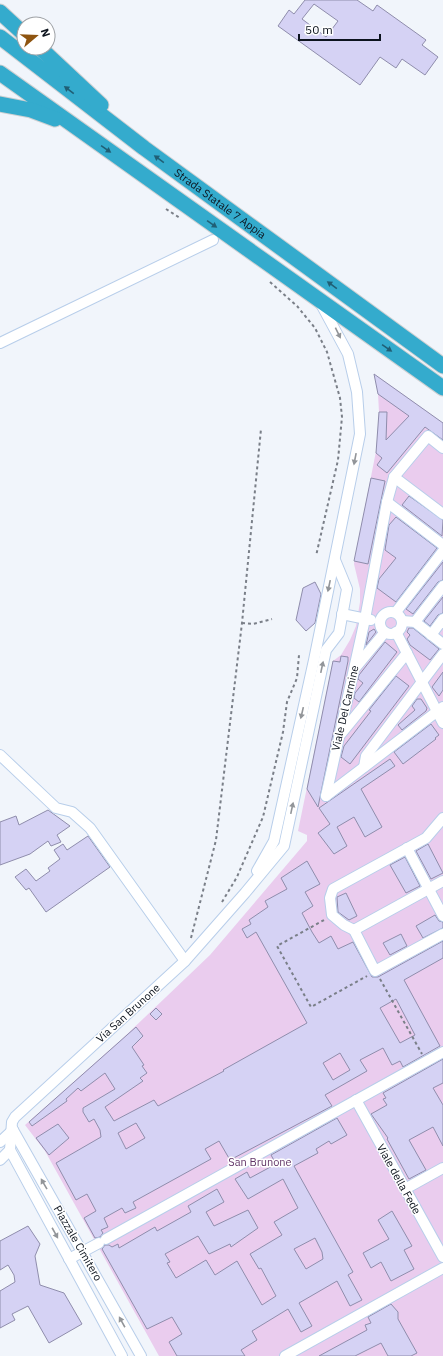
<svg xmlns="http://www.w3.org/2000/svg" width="443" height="1356" font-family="'IBM Plex Sans',sans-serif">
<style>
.green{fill:#eaccee}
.building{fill:#d5d2f4;stroke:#8f8dac;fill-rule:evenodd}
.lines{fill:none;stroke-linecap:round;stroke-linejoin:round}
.minor-casing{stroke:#b8ceea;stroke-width:12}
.highway-casing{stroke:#ced0d2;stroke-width:17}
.path{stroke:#7a7f88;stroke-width:2;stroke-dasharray:3 3;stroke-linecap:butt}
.minor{stroke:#fff;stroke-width:10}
.highway{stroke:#34abcd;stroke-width:15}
.oneway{fill:#205f75}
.oneway2{fill:#929599}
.labels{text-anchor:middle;stroke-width:3;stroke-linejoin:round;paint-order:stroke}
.street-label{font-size:11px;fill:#0c131d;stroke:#fff}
.park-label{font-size:11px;fill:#623668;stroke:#fff}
</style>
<rect width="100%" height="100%" fill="#f1f5fb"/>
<polygon class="green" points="377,376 443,423 443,1356 159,1356 45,1151 25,1125 122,1039 210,955 307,841 307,835 298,831 333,661 341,655 350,640 356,626 360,602 360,589 354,564 377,446 379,412"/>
<g class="building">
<path d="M305,0H357L373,11L377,5L426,40L422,45L438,57L425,75L402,59L396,68L380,57L360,85L278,26L289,10L294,14ZM314,4L338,21L326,37L302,19Z"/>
<polygon points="374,374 443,423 443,440 425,427 387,473 377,465 382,458 376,453 379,412 387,412 386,440 409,416 378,394"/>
<polygon points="371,478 385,481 368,564 354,561"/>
<polygon points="409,496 443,520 442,536 402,505"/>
<polygon points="396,517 437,548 396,602 377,588 379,579 396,558 385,550 389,525"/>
<polygon points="443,562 443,580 438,582 413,614 406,609"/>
<polygon points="315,582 321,594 315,623 306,631 296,620 303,588"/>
<polygon points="443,597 443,613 438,615 430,626 424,621"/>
<polygon points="409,628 413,628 439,649 430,660 410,645 407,639 410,635 407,632"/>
<polygon points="374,629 376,632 366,645 369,632"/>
<polygon points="385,642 397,652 359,702 354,698 355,693 363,683 358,679 359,675"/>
<polygon points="341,656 348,657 348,661 318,807 307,789 333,661 340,662"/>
<polygon points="443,672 443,690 439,696 432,687"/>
<polygon points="396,676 409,686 350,764 341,757 344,746 371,711 369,710"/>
<polygon points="417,699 421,699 427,708 426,711 402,730 398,725 415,710 412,706"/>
<polygon points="431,724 439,735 435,738 436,739 403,764 394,752"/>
<polygon points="390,759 395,766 361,789 382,827 365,837 354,817 337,827 347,846 334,854 318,833 330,824 319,808"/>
<polygon points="48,810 70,826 57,835 61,842 51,846 48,841 30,854 0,865 0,822 16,816 19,825"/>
<polygon points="88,836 110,867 46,912 29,888 26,890 15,877 26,869 36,881 50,871 48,868 60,859 54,850 63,844 67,850"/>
<polygon points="428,844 443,873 431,879 416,851"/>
<polygon points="405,857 420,886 406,893 390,865"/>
<path d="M307,861L320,884L305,892L313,906L302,913L312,932L319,943L331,936L338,949L353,942L372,977H378L443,941V958L404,980L440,1046L403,1067L400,1061L392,1065L383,1048L360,1060L367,1071L325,1095L332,1106L230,1160L219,1141L205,1149L211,1159L133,1202L136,1208L125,1213L122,1208L104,1218L108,1227L101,1230L103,1233L100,1237L95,1238L84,1218L96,1211L87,1194L76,1200L56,1163L101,1137L100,1130L94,1119L89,1122L83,1112V1108L115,1089L105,1073L81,1091L78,1088L66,1099L67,1101L32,1126L29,1122L136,1027L143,1036L132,1047L144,1065L142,1066L147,1073L140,1078L143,1081L105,1107L114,1121L154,1100L158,1106L224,1071L223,1070L307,1023L256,932L247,938L242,929L251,924L249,920L268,907L265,901L287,889L281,878ZM396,999L415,1035L400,1043L380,1008ZM340,1053L350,1070L333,1080L323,1063ZM136,1123L145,1138L126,1149L118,1133Z"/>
<polygon points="346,893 357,916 349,920 338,912 337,897"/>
<polygon points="435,915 439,921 443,922 443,928 423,938 416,926"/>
<polygon points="401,934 407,946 390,955 383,943"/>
<polygon points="156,1008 162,1014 156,1020 150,1014"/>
<polygon points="443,1059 443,1083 433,1088 443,1105 443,1146 433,1127 409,1140 426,1170 409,1179 387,1139 388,1138 371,1114 387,1105 383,1099 386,1098 383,1093"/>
<path d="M337,1118L347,1135L331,1144L329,1141L316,1149L318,1153L294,1166L353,1272L348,1275L362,1300L350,1306L337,1281L299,1303L312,1326L301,1332L288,1309L252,1331L257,1340L241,1350L245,1356H177L169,1342L182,1334L172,1317L147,1329L102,1249L105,1245H109L112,1247L118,1244L119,1248L155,1227L157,1231L191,1212L188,1206L217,1189L224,1202L206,1212L214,1226L248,1210L258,1228L231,1247L230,1244L209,1254L198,1236L165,1254L170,1262L167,1263L176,1278L206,1260L215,1275L237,1261L262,1305L276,1296L261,1268L259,1269L250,1254L282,1235L274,1222L298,1208L283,1179L248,1199L235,1179L247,1172L250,1178L276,1164L271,1155ZM315,1238L322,1252L323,1259L306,1269L294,1249Z"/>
<polygon points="58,1124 69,1138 49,1155 36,1138"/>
<polygon points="392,1211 412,1246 404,1250 414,1269 391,1281 381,1262 371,1268 363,1253 389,1239 378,1220"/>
<polygon points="28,1226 40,1244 35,1256 40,1285 64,1293 82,1324 49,1343 28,1306 12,1314 15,1320 0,1328 0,1291 15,1282 14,1275 8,1265 0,1270 0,1241"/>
<polygon points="391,1304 398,1312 398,1319 417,1353 411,1356 388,1356 381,1343 355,1356 319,1356 367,1330 365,1325 371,1323 368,1317"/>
</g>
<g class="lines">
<defs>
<g id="minor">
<polyline points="0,343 213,240"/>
<polyline points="394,477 443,514"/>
<polyline points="387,502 443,545"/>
<circle cx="391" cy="623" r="11"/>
<polyline points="396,612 443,551"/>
<polyline points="342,614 371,620"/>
<polyline points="402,621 415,622 443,644"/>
<polyline points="415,622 443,586"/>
<polyline points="396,632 443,723"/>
<polyline points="431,635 443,619"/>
<polyline points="356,667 385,632"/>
<polyline points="340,735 407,653"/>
<polyline points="0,755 56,808 72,812 90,828 185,961"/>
<polyline points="364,767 366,756 443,654"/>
<polyline points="326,796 365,619 387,502 394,477 428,436 443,448"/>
<polyline points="326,796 443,707"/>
<polyline points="443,818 426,838 333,889 330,898 332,915 344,925 354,930 443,881"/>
<polyline points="407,848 443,916"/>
<polyline points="257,871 274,841 314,660 360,434 357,392 348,354 321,304"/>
<polyline points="354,930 375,971 443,934"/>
<polyline points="356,1100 443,1257"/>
<polyline points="13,1130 141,1356"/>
<polyline points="0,1142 13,1130"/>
<polyline points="10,1150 12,1122 15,1117 185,961 245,893 284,846 326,650 339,633 347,589 335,560"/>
<polyline points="10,1150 122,1356"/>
<polyline points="0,1160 10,1150"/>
<polyline points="405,1189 443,1168"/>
<polyline points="106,1239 443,1052"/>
<polyline points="69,1259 99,1243"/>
<polyline points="285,1356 443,1268"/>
</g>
<g id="highway">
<polyline points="0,12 24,34"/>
<path id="s1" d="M0,37L144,148L443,366"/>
<polyline points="40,48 101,105"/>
<polyline points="0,73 443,388"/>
<polyline points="0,104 31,110 55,119"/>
</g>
</defs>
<use href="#minor" class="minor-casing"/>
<use href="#highway" class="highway-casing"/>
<g class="path">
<polyline points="166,209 180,218"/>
<polyline points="270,282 297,306 315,328 327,352 340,398 342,417 338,460 316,556"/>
<polyline points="242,623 253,624 272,619"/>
<polyline points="222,902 237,877 263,817 283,732 287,702 297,678 299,655"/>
<polyline points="324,920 277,946 311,1007 367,976"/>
<polyline points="191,938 216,840 242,623 261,429"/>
<polyline points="380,979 422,1054"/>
</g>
<use href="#minor" class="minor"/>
<use href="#highway" class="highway"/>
</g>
<defs><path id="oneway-solid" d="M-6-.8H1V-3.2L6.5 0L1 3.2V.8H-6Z"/></defs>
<g class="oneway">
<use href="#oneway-solid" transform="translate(69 90) rotate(-143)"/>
<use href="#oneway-solid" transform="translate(106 149) rotate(35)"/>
<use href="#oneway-solid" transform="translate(159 159) rotate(-144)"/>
<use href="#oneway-solid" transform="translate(212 224) rotate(35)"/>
<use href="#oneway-solid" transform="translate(332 285) rotate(-144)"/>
<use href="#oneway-solid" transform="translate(387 348) rotate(35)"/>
</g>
<g class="oneway2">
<use href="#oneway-solid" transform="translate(338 333) rotate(64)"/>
<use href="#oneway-solid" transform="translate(355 459) rotate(101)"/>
<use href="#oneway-solid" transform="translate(329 586) rotate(102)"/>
<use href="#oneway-solid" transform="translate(322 667) rotate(-78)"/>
<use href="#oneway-solid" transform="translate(302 713) rotate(103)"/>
<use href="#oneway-solid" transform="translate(292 808) rotate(-78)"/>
<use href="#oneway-solid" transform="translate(44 1184) rotate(-120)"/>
<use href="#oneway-solid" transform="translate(55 1233) rotate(61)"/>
<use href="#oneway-solid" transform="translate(122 1322) rotate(-119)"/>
</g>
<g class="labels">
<g class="street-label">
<text dy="4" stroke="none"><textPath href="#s1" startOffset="276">Strada Statale 7 Appia</textPath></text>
<text transform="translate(345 708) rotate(-77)" y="4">Viale Del Carmine</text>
<text transform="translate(128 1013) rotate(-42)" y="4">Via San Brunone</text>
<text transform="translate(399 1179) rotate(61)" y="4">Viale della Fede</text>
<text transform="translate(78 1243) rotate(60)" y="4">Piazzale Cimitero</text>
</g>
<g class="park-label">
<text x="260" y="1166">San Brunone</text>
</g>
</g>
<g transform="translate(36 36) rotate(71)"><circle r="19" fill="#ffffff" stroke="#9ea1a5"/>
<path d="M0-3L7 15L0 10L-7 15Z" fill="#8e5410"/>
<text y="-6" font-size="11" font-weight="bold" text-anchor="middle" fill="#0c131d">N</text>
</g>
<path d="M299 34v6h81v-6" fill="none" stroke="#0c131d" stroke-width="2"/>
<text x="305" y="34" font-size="12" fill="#0c131d" stroke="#ffffff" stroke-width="3" paint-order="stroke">50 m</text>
</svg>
